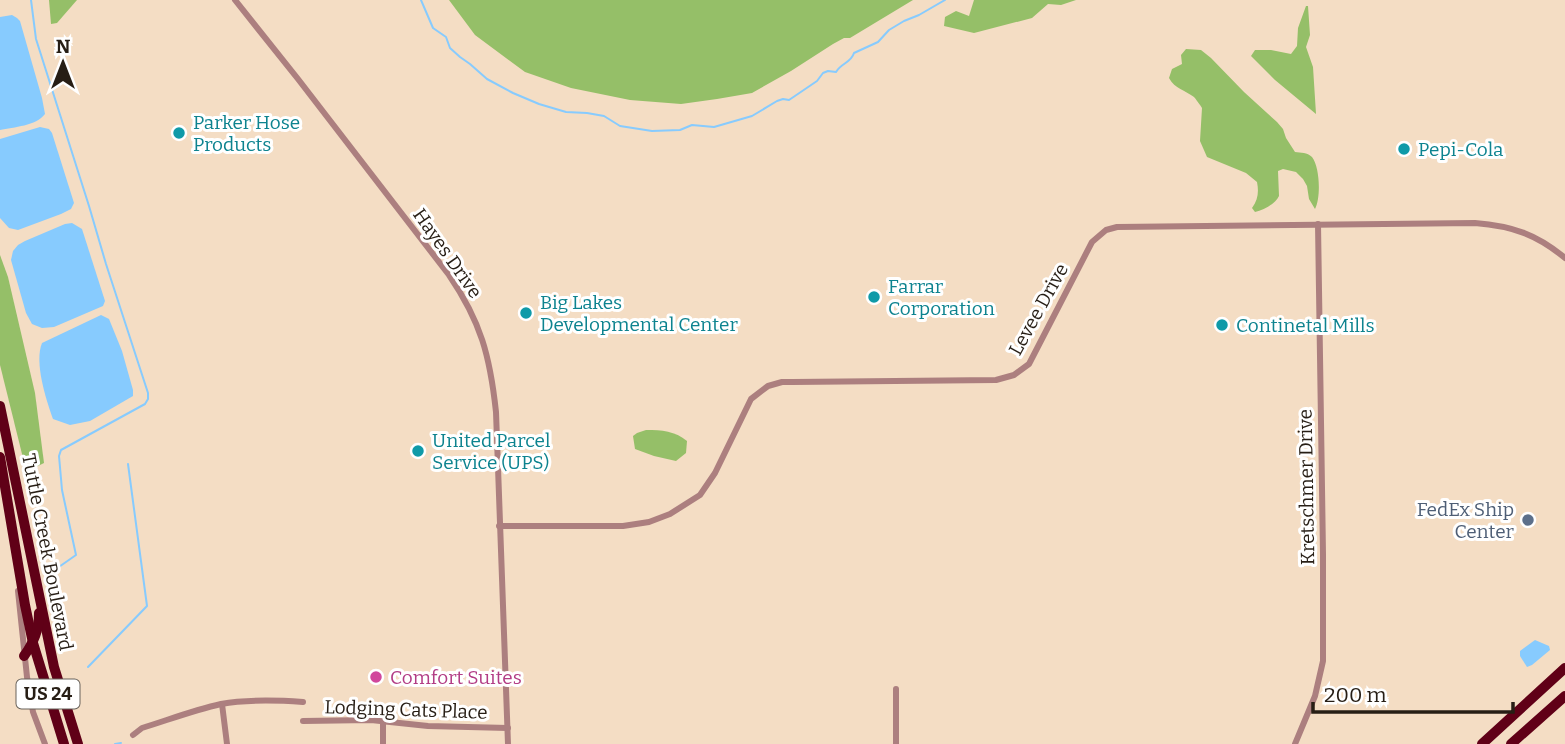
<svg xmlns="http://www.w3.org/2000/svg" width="1565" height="744" font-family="Bitter,serif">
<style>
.forest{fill:#95bf68}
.water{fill:#87cbfe}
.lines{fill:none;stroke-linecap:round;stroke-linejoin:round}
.stream{stroke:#87cbfe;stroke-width:2}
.street{stroke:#ac7f7f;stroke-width:6}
.highway{stroke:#600017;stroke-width:10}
.culture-dot{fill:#0f9aa8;stroke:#fff;stroke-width:2.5}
.service-dot{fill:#5c6f8a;stroke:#fff;stroke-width:2.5}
.hotel-dot{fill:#d1479c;stroke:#fff;stroke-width:2.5}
.labels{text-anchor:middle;stroke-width:6;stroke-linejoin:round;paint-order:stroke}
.shield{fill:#fff;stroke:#68625b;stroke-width:2}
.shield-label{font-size:18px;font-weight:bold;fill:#271e15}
.culture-label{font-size:19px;fill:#0d838f;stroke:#fff;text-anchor:start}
.street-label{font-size:19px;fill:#271e15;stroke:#fff}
.service-label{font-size:19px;fill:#4e5e75;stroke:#fff;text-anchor:end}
.hotel-label{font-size:19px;fill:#b23c85;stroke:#fff;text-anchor:start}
</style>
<rect width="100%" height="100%" fill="#f4ddc4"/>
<g class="forest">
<polygon points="49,0 77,0 57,23 51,24"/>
<polygon points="449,0 913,0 850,38 844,38 833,44 791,71 752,93 717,99 681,104 630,100 571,88 525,72 475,35"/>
<polygon points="974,0 1076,0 1061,5 1048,4 1032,18 974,33 944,26 945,17 956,11 969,16"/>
<polygon points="1306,6 1308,6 1310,35 1306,47 1313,67 1316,114 1275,80 1251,56 1255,50 1271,50 1291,54 1297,46 1298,28"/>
<path d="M1186,49L1201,50L1211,58L1244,92L1277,122L1283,129L1286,138L1295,152C1301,153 1307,152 1312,157C1320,167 1321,198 1315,209L1309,199L1307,186L1303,179L1296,172L1283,169L1278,171L1279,196C1275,204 1264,210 1255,212L1252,208C1258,200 1259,192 1257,182L1246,173L1207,157L1200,141L1202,108C1201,106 1195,98 1194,97C1185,90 1175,89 1169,78L1172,69L1182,64L1181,55Z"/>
<polygon points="0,255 8,277 35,393 44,463 36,467 23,458 0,365"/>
<path d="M646,430C662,430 675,431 687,441L686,453L676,461L654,456L635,449L633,436L637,433Z"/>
</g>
<g class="water">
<path d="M12,15L17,18L20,21L42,98L45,114C36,126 14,127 0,130V17Z"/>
<polygon points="40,127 49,129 52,133 74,203 71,209 61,214 18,230 9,228 0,218 0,139"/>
<polygon points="72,223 82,229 105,301 103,306 54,327 42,328 32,324 26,313 11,260 13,251 18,245 25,241 65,224"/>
<path d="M101,315L109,319L122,351L133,390V396L90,421L70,425L53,419C46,400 34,362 42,343Z"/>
<polygon points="1535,640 1549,646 1550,650 1532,665 1527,667 1520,656 1520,651"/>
</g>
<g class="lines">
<g class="stream">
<polyline points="31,0 36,39 89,206 106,264 148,393 148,399 145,404 61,450 59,456 62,490 76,555 56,569"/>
<path d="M421,0L433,28L446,37L450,48L460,57L470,64L487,79L513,93L539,104L566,112L587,113L604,116L620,126L652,131L680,130L692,125L714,127L752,116L777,101L783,99L789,100L817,81L823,73L828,71L836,72C841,63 851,63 854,53L878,42L889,30L904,21L919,15L945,0"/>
<polyline points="88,667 147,606 128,464"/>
<polyline points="115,744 121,743"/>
</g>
<g class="street">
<path d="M235,0L298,79L449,275C481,322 490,356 496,412L508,744"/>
<path d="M499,526H623L649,522L670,514L700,495L715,473L751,399L768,386L782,382H793L996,380L1014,375L1029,364L1092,242L1106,230L1117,227L1475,223C1512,226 1536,234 1565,258"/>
<polyline points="18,591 27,677 33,712 45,744"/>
<polyline points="222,704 227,744"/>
<polyline points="303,721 371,720 428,726 508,728"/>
<path d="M133,735L142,728C168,720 194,710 221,704C248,699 275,700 303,702"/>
<polyline points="383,744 383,723"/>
<polyline points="896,744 896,689"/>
<polyline points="1295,744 1315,696 1323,661 1323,554 1318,224"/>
</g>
<g class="highway">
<polyline points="0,406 54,667 78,744"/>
<polyline points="0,457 25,605 33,643 64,744"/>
<path d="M24,656C34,642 39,630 39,613"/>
<polyline points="1482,744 1565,668"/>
<polyline points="1511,744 1565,696"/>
</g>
</g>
<g class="culture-dot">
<circle cx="179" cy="133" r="7"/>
<circle cx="1404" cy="149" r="7"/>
<circle cx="874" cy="297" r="7"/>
<circle cx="526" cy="313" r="7"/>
<circle cx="1222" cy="325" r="7"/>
<circle cx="418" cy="451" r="7"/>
</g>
<circle class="service-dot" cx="1528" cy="520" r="7"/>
<circle class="hotel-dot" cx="376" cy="677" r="7"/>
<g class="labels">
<rect class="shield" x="16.5" y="679.5" width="63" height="29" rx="5"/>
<g class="shield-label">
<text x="48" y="700">US 24</text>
</g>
<g class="culture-label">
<text x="193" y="129">Parker Hose<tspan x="193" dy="22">Products</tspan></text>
<text x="1418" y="156">Pepi-Cola</text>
<text x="888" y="293">Farrar<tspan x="888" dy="22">Corporation</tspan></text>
<text x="540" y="309">Big Lakes<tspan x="540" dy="22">Developmental Center</tspan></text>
<text x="1236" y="332">Continetal Mills</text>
<text x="432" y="447">United Parcel<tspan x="432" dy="22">Service (UPS)</tspan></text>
</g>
<g class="street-label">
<text transform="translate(448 253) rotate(55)" y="7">Hayes Drive</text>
<text transform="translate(1038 309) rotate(-61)" y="7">Levee Drive</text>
<text transform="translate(1306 487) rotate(-91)" y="7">Kretschmer Drive</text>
<text transform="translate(48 552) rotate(79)" y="7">Tuttle Creek Boulevard</text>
<text transform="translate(406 709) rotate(2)" y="7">Lodging Cats Place</text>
</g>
<g class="service-label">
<text x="1514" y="516">FedEx Ship<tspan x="1514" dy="22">Center</tspan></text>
</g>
<g class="hotel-label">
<text x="390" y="684">Comfort Suites</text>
</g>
</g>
<g transform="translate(63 63)" stroke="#ffffff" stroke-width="5" paint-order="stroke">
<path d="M0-5L12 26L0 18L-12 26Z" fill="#271e15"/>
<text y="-10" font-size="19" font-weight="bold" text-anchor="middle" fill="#271e15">N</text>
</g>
<path d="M1313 702v10h200v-10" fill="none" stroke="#271e15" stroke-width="3.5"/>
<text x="1324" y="702" font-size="21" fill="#271e15" stroke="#ffffff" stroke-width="5" paint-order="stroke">200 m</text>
</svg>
